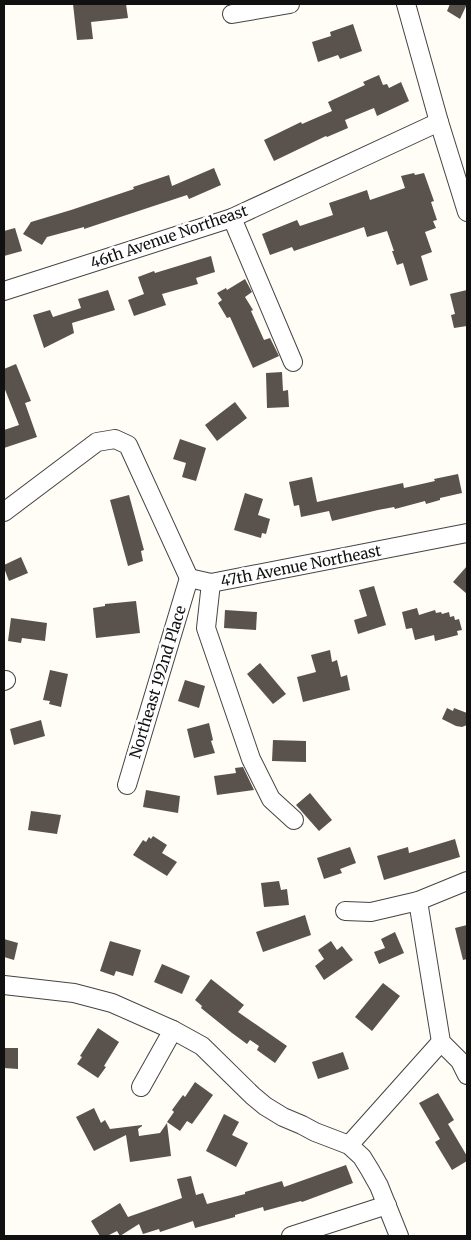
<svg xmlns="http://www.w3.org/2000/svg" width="471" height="1240" font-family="Merriweather,serif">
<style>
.building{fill:#5a524d}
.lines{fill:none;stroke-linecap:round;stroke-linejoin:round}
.minor-casing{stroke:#444;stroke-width:20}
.minor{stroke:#fff;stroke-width:18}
.labels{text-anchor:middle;stroke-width:5;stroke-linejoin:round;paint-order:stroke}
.street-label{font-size:15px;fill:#111;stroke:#fff}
</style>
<rect width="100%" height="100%" fill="#fffdf5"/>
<g class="building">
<polygon points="73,4 126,4 128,18 91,22 93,39 77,40"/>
<polygon points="450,4 467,4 460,19 447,11"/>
<polygon points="353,24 362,51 340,59 338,55 318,62 312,42 331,36 330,32"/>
<polygon points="379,75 383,85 387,84 389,88 401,82 409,101 377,116 374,108 369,110 345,120 348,128 327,137 326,136 274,161 264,140 301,122 302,124 332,111 328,102 365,85 363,82"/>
<polygon points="214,168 221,185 189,199 187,195 84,229 84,227 47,237 42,245 23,234 31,222 71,210 134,189 133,187 169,175 172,186"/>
<polygon points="414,173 415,175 424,173 434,201 431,202 437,220 433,221 436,228 425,232 432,252 421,256 428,280 410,286 403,263 397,265 392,251 394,251 387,231 367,237 364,227 294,251 292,247 270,255 262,234 297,220 300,226 333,215 329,203 344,198 367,190 370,200 405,188 401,176"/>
<polygon points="15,228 22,251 4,256 4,231"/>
<polygon points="211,256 215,272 196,278 198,284 162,294 166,305 134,316 128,300 144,294 138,277 154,271 155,273"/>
<polygon points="245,279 252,292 245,297 253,310 251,311 264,340 270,338 279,356 253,368 230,317 227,318 218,303 222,300 217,293 226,288 227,290"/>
<polygon points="108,290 115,310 72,323 74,333 44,348 33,315 50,310 53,317 81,308 78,299"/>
<polygon points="467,290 467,326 454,328 451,315 455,314 450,294"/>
<polygon points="16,364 31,401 25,403 37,437 4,448 4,430 19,425 4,387 4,369"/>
<polygon points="282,372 283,391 288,390 289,407 267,408 266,373"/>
<polygon points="235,402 247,418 217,441 205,425"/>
<polygon points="180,439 206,448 196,481 182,477 186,463 173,459"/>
<polygon points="458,474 462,493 440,498 440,500 426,504 425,501 395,509 394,507 378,510 332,521 329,511 301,517 299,505 294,506 289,482 312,477 317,502 403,483 404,488 435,481 434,479"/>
<polygon points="245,493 263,499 258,515 270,519 266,534 262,533 261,538 234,530"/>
<polygon points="129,495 144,550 141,551 143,561 128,566 110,500"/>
<polygon points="21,557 28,573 9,581 4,568 4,565"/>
<polygon points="467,566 467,594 453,582"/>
<polygon points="374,586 386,625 358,634 354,620 367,616 359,590"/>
<polygon points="136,601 140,633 96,638 93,608 105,606 105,604"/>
<polygon points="417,608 419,615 435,610 436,613 441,612 442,614 449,612 450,617 454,616 455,620 459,619 462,630 457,631 458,635 435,641 434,635 415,640 412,628 406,629 402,612"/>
<polygon points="225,610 257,612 256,630 224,628"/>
<polygon points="11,618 47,623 45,641 22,638 21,643 8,641"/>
<polygon points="330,650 332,662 337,660 341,677 347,675 350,690 303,702 297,677 316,672 311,655"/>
<polygon points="260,663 286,694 273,704 247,674"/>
<polygon points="50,670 68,674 61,707 49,704 50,701 43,700"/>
<polygon points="185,680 205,686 199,708 178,701"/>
<polygon points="447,708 453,711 454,708 467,713 467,725 462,727 456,726 442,719"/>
<polygon points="41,720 45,736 14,745 10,729"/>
<polygon points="209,723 213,740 211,741 215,753 194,758 187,729"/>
<polygon points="273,740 306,741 306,762 272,761"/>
<polygon points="243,767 254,790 217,795 214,776 236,773 235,768"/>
<polygon points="146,790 180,796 178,813 143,807"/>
<polygon points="310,793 332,820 319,831 296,805"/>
<polygon points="31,811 61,815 57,834 28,830"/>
<polygon points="153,836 167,845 162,853 177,862 167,876 133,855 143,840 146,842 149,837 151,839"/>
<polygon points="455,839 460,857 384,880 377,856 408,847 409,853"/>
<polygon points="350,847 356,863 340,869 342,873 324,879 317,858"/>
<polygon points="279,881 281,890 287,889 289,905 264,907 261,883"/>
<polygon points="305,915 311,935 263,952 256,932"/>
<polygon points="467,925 467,959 463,960 455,928"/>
<polygon points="395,932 404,953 379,964 374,952 385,948 381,939"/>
<polygon points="4,939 18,943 14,960 4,957"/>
<polygon points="110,941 141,950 133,976 116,971 114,976 100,971"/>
<polygon points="331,941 337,950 342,946 353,960 324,980 315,966 324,959 318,950"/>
<polygon points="162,964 190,976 182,994 154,982"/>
<polygon points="211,979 244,1005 238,1012 287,1046 275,1063 257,1050 259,1046 250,1040 247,1044 232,1033 201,1008 202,1006 195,1000"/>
<polygon points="383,983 400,996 372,1031 355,1017"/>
<polygon points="98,1028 119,1042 104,1066 106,1067 98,1078 77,1064 82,1057 80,1056"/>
<polygon points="4,1048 18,1048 18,1069 4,1068"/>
<polygon points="343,1052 349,1069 318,1079 312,1062"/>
<polygon points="195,1082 213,1095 192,1124 187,1121 180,1131 167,1122 174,1112 172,1110 183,1095 185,1097"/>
<polygon points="438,1093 454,1120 448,1124 467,1156 467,1161 452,1170 435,1142 440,1139 419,1103"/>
<polygon points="94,1108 101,1123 105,1120 110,1129 142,1125 142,1126 138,1129 139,1136 160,1133 167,1123 171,1156 130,1162 126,1135 94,1151 76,1117"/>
<polygon points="224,1114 239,1122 232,1135 248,1143 236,1167 206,1151"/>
<polygon points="346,1165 353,1183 302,1202 301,1201 264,1211 263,1207 235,1215 235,1217 195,1228 193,1221 160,1232 159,1229 143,1234 139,1224 120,1236 117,1231 107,1236 100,1236 91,1221 120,1203 128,1217 182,1198 177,1179 191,1176 196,1195 203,1193 207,1204 245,1194 245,1192 282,1181 284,1187"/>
</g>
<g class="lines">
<defs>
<g id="minor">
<polyline points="406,4 439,122 467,212"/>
<polyline points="232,14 290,4"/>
<polyline points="232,218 293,362"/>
<polyline points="4,291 232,218 439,122"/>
<polyline points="4,512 97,442 115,439 128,445 189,578"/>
<polyline points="189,578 211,583 467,533"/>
<polyline points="211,583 206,628 251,759 271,799 294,820"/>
<polyline points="4,681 6,680"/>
<polyline points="127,785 189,578"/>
<polyline points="418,901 441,1042 460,1061 467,1075"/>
<polyline points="345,911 371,912 418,901 467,881"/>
<polyline points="4,985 74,993 112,1003 173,1030 202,1046 253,1096 265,1106 283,1117 302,1125 315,1132 349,1145 362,1157 370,1170 379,1186 399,1236"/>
<polyline points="141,1087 173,1030"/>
<polyline points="349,1145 441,1042"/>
<polyline points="291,1236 387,1205"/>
</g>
</defs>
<use href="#minor" class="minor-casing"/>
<use href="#minor" class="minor"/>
</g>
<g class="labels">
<g class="street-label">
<text transform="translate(169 237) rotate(-19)" y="5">46th Avenue Northeast</text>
<text transform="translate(301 566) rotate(-11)" y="5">47th Avenue Northeast</text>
<text transform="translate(158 682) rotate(-73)" y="5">Northeast 192nd Place</text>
</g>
</g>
<rect width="471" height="1240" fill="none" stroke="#111111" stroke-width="10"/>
</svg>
